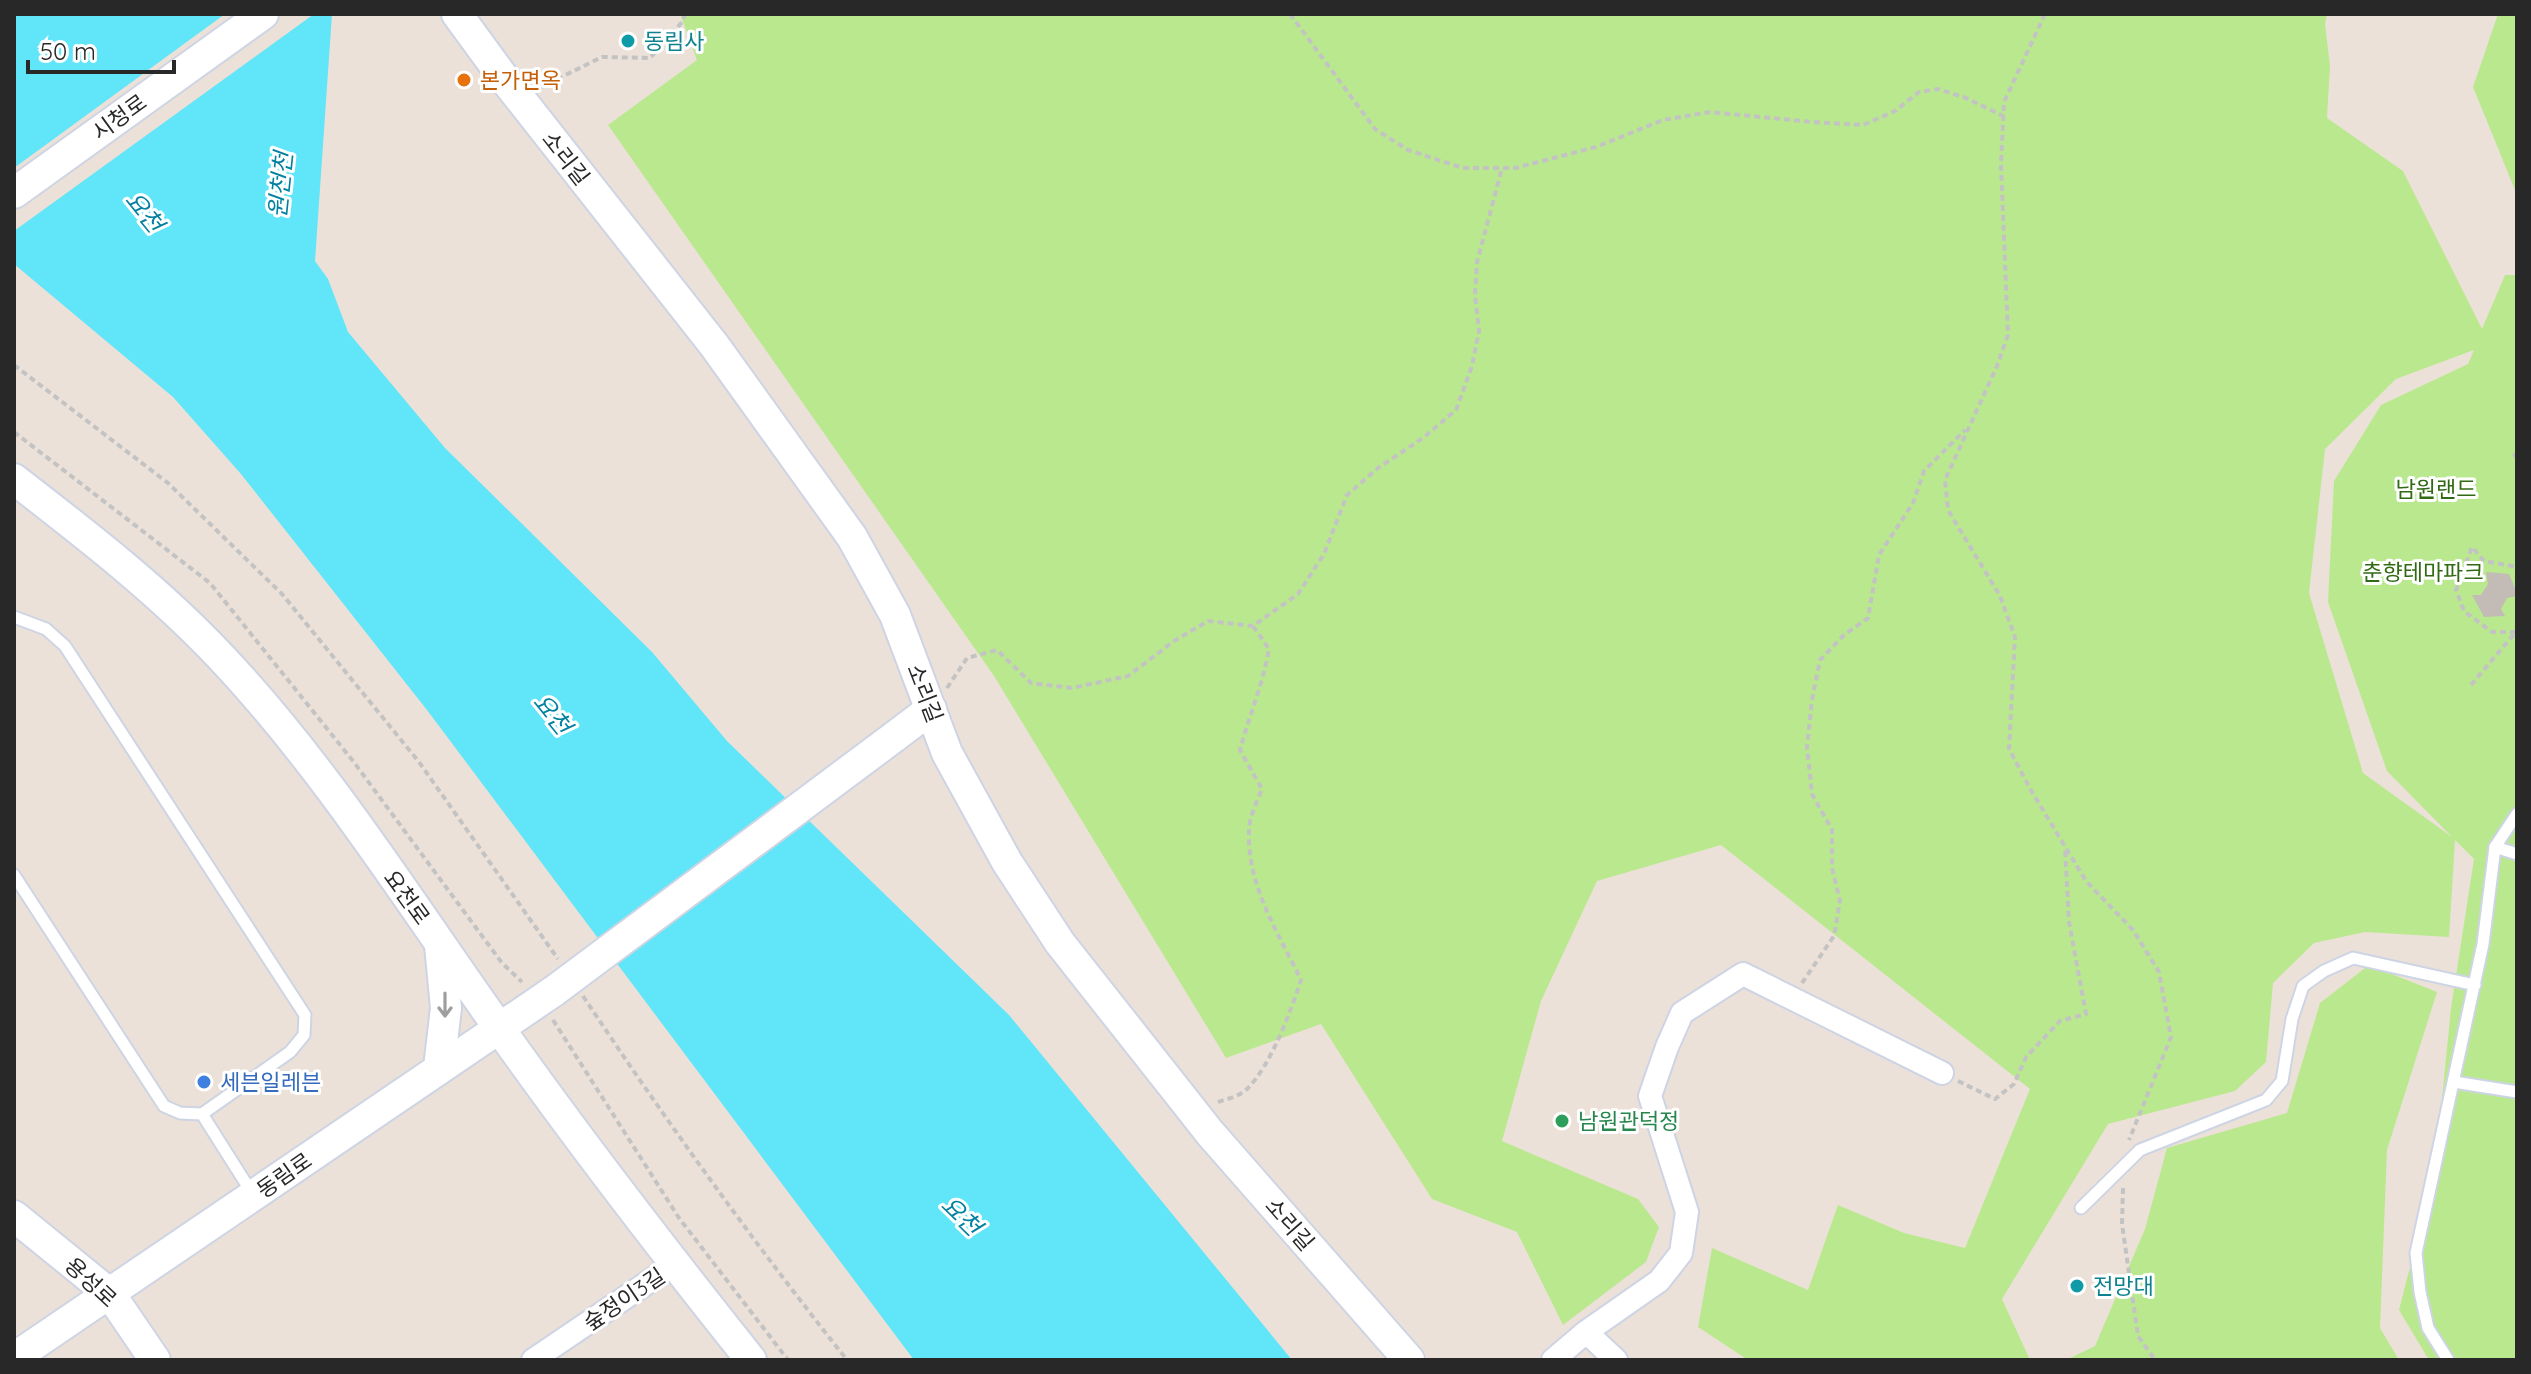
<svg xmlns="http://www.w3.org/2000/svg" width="2531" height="1374" font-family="Quicksand,'Noto Sans KR',sans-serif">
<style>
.green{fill:#bae88f;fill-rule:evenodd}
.water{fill:#61e5f8}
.pier{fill:#ece1d8}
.building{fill:#c3bbb5}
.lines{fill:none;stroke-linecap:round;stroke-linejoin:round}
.lane-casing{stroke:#cdd4e3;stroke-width:15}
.street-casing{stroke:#cdd4e3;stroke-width:26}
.secondary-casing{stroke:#cdd4e3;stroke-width:34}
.path{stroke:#c3c3c3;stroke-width:4;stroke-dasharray:6 4;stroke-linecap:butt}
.lane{stroke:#fff;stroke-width:11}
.street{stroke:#fff;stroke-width:22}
.secondary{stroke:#fff;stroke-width:30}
.secondary-bridge-casing{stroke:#cdd4e3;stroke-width:34;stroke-linecap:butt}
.secondary-bridge{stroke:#fff;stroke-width:30}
.oneway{stroke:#9e9e9e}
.culture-dot{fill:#0f9aa8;stroke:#fff;stroke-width:3}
.food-dot{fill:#e8710a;stroke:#fff;stroke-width:3}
.shop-dot{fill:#3f7fe0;stroke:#fff;stroke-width:3}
.leisure-dot{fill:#2e9e5b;stroke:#fff;stroke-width:3}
.labels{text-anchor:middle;stroke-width:6;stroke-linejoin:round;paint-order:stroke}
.culture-label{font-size:22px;fill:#0d838f;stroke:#fff;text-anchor:start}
.food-label{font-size:22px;fill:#c56008;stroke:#fff;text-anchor:start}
.street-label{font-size:22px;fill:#282828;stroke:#fff}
.park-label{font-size:22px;fill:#316a13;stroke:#fff}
.shop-label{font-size:22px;fill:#366cbe;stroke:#fff;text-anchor:start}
.leisure-label{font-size:22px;fill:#27864d;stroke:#fff;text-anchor:start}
.water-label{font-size:24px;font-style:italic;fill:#0381a1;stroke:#fff}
</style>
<rect width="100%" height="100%" fill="#ece1d8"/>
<g class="green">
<path d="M680,14H2327L2325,24L2330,66L2327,118L2403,171L2482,329L2505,275H2517V1360H2429L2399,1310L2435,1170L2451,1008L2474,859L2455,840L2449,937L2365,932L2314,943L2273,983L2266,1062L2235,1091L2108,1124L2002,1299L2030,1360H1748L1698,1327L1712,1248L1808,1290L1838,1205L1904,1233L1965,1248L2030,1089L1721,845L1597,881L1541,1001L1502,1141L1638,1199L1659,1227L1646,1262L1563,1325L1517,1232L1432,1199L1321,1024L1226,1058L994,676L608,125L697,60ZM2474,350L2468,364L2381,405L2334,481L2328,602L2387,771L2452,837L2363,773L2309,593L2325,449L2396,379Z"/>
<polygon points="2498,14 2517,14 2517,195 2473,87"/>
<polygon points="2369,965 2437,992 2387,1150 2380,1328 2399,1360 2066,1360 2095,1346 2145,1229 2167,1148 2287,1113 2320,1003"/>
</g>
<polygon class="water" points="14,14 332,14 315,261 328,279 348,332 445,448 652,652 727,741 1009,1015 1292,1360 914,1360 427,710 241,474 173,397 14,264"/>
<polygon class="pier" points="225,14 314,14 14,231 14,168"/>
<polygon class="building" points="2486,572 2509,574 2517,593 2517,596 2507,598 2501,609 2505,616 2484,617 2472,595 2481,595 2488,584"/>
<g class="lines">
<defs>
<g id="lane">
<polyline points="14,617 46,629 65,646 305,1015 304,1035 290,1052 202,1114"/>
<polyline points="2495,847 2517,854"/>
<polyline points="14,875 164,1106 180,1113 202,1114 252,1193"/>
<polyline points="2454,1082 2517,1092"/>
<polyline points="2081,1208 2140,1150 2266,1100 2282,1081 2292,1019 2303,986 2324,971 2353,958 2475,985"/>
<polyline points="2448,1360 2428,1328 2420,1292 2416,1253 2483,944 2495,847 2517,814"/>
</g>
<g id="street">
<polyline points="1586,1332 1659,1281 1681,1253 1687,1212 1650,1096 1667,1047 1682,1013 1743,974 1942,1073"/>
<polyline points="533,1360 675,1264"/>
<polyline points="1553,1360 1586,1332 1616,1360"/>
</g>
<g id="secondary">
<polyline points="457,14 503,77 714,345 852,537 895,615 947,753 1007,862 1060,943 1210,1133 1409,1360"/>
<polyline points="14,193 263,14"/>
<path d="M14,479C85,534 158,590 220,656C326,768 410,903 499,1028C579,1141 664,1251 751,1360"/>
<polyline points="894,737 931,709"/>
<polyline points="439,1068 446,1008 440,945"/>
<polyline points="14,1216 110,1294 155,1360"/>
<polyline points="14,1358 554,991"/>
</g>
</defs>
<use href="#lane" class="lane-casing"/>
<use href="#street" class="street-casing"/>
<use href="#secondary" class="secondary-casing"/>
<g class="path">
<polyline points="1290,14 1375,129 1408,150 1463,168 1515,168 1596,147 1663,120 1710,112 1812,122 1863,125 1895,111 1919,92 1938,89 1966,98 2003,116"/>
<polyline points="2045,14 2004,102 2001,164 2008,335 1997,366 1945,480 1948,510 2000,596 2015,637 2009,749 2032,792 2086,881 2133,930 2159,972 2171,1037 2129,1140"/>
<polyline points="539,88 602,57 650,58 683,21 685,14"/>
<polyline points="14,365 168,483 282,594 419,762 558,959"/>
<polyline points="14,432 210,583 353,761 502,963 522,982"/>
<polyline points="2513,456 2517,454"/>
<polyline points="2516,632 2492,632 2464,611 2456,590 2472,547 2484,561 2517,567"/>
<polyline points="2471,685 2515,633"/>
<polyline points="947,688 967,658 997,650 1031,683 1072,688 1128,676 1174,641 1208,621 1253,626 1298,594 1324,554 1347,495 1378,468 1423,438 1456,410 1472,366 1479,331 1475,295 1477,262 1502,168"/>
<polyline points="1802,983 1834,936 1840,901 1832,868 1832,830 1812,794 1807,747 1812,700 1820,660 1844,635 1868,618 1879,555 1913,503 1924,471 1965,430"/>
<path d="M583,996C666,1121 754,1243 847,1360"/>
<polyline points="553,1020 679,1218 788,1360"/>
<polyline points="1958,1081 1995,1099 2014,1084 2026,1057 2060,1021 2086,1014 2069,922 2065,847"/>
<path d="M1218,1102C1227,1099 1240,1096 1247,1089C1271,1065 1290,1013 1301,980C1278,932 1247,886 1249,831C1249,817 1257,802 1262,789L1240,750C1249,716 1263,684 1269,649L1253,626"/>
<polyline points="2123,1188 2122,1224 2138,1336 2155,1360"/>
</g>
<use href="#lane" class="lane"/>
<use href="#street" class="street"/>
<use href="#secondary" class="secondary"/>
<defs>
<polyline id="secondary-bridge" points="554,991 894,737"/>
</defs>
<use href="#secondary-bridge" class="secondary-bridge-casing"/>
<use href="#secondary-bridge" class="secondary-bridge"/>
</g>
<defs><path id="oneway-shaft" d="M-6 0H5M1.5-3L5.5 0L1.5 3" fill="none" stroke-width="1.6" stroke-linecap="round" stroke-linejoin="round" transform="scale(2)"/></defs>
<use class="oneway" href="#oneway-shaft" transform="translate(445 1005) rotate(90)"/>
<g class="culture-dot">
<circle cx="628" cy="41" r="8"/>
<circle cx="2077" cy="1286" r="8"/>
</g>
<circle class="food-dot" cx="464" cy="80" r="8"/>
<circle class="shop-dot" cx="204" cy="1082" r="8"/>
<circle class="leisure-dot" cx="1562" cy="1121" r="8"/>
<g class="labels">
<g class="culture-label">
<text x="644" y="49">동림사</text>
<text x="2093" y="1294">전망대</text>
</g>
<g class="food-label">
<text x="480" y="88">본가면옥</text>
</g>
<g class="street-label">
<text transform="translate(119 117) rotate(-36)" y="8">시청로</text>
<text transform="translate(566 158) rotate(52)" y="8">소리길</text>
<text transform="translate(925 693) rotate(69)" y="8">소리길</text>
<text transform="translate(407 897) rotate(54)" y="8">요천로</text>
<text transform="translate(284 1175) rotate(-35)" y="8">동림로</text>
<text transform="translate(1290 1224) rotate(49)" y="8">소리길</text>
<text transform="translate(91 1282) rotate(43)" y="8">용성로</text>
<text transform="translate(624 1299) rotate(-34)" y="8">숲정이3길</text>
</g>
<g class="park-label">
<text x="2436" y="497">남원랜드</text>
<text x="2423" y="580">춘향테마파크</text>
</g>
<g class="shop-label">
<text x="220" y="1090">세븐일레븐</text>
</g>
<g class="leisure-label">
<text x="1578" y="1129">남원관덕정</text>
</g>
<g class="water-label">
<text transform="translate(281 185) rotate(-84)" y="8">원천천</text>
<text transform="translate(144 212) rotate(51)" y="8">요천</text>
<text transform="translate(552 714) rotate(51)" y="8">요천</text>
<text transform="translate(961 1216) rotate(44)" y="8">요천</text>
</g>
</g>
<rect width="2531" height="1374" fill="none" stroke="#282828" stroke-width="32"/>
<path d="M28 60v12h146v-12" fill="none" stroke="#282828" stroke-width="4"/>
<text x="40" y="60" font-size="24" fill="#282828" stroke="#ffffff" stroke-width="6" paint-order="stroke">50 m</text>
</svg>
